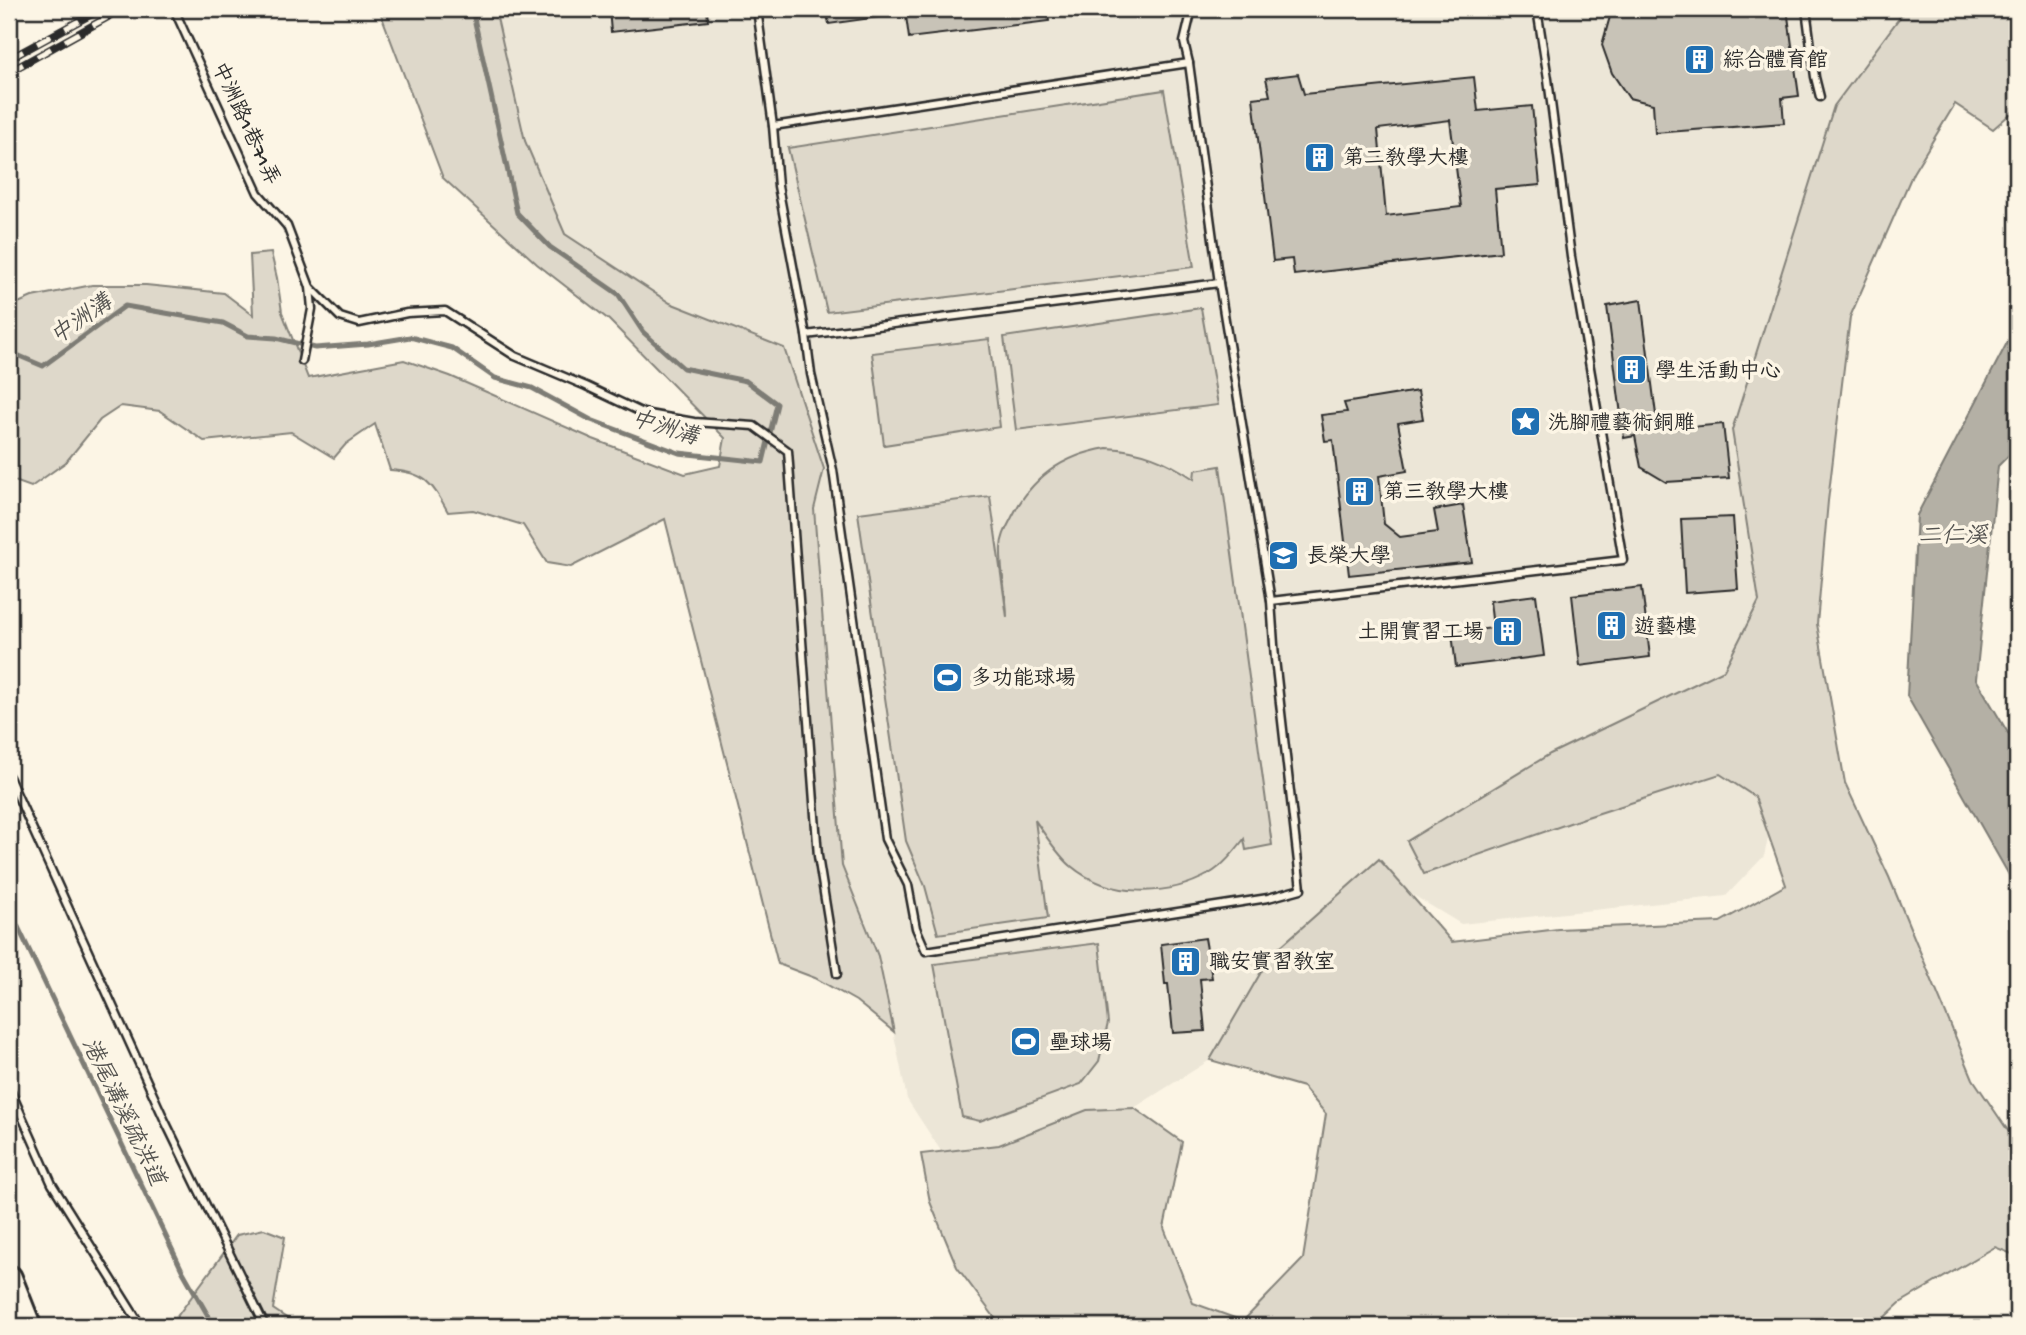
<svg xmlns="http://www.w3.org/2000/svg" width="2026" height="1335" font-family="'Gochi Hand','LXGW WenKai TC',sans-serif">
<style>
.built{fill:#ece6d7}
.green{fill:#ded8ca;stroke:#84827a;stroke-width:2}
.water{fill:#b4b0a5;stroke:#7d7b74;stroke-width:2}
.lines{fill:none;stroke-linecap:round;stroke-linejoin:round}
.stream{stroke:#7d7b74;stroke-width:5}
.building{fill:#c8c3b7;stroke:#2b2b2b;stroke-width:2;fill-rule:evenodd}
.lane-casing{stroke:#2b2b2b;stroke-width:11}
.highway-casing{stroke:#2b2b2b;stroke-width:30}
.lane{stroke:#fcf5e5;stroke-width:6}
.highway{stroke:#fcf5e5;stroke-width:24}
.rail-casing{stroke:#2b2b2b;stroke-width:8}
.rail{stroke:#fcf5e5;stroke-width:5;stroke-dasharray:16;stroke-linecap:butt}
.labels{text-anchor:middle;stroke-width:7;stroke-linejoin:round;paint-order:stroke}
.poi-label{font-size:21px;fill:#2b2b2b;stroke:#fcf5e5;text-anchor:start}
.street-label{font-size:21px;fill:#2b2b2b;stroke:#fcf5e5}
.water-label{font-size:23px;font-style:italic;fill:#545350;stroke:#fcf5e5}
</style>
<rect width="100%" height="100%" fill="#fcf5e5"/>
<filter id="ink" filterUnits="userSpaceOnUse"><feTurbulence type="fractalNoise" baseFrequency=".0143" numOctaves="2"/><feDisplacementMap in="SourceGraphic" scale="14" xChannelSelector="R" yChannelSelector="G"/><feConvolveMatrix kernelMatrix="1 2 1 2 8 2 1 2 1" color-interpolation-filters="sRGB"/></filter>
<g filter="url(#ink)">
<polygon class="built" points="495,9 1906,9 1834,107 1732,430 1759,601 1782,778 1764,856 1726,896 1461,924 1375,872 1271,955 1210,1060 1134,1108 1087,1110 999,1145 941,1151 907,1099 878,956 842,866 814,509 824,469 784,349 670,303 565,234 525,141"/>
<g class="green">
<path d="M379,9H495L525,141L565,234L670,303L784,348L824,469L814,509L842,866L878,956L894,1032L856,1001L815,978L778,964L665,519L571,567L547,563L523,525L473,510L448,512C432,483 425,472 390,470L375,424L346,444L334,458L291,432L204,441L160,411L121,406L100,420L66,462L31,487L9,479V307L32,297L92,285H146L224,293L253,315L250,255L271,253L277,278L282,312L308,378L404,360L450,376L593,439L685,474L720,466L725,438L609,320L537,264L443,178Z"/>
<polygon points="1906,9 2017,9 2017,108 1993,129 1955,104 1913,173 1850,317 1828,501 1817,624 1845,783 1889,877 1973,1079 2017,1144 2017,1256 1995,1247 1900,1303 1875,1326 1001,1326 957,1267 930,1202 921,1154 999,1145 1087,1110 1134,1108 1182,1142 1164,1228 1193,1303 1243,1321 1303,1259 1326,1114 1303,1087 1210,1060 1271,955 1379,859 1452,942 1558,929 1720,922 1786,885 1755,797 1720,774 1584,818 1424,874 1407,841 1550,754 1724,670 1759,601 1732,430 1834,106"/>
<polygon points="1164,90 1194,267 827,312 788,148"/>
<polygon points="1201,308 1218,405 1016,430 1004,337"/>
<polygon points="989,339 1000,427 884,445 872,353"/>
<path d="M1107,448C1141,450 1166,460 1194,479L1195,470L1220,466L1272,845L1246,850L1244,839C1234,852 1223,866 1209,874C1168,897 1109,898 1071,866C1057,854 1045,835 1035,820L1048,918L938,934L925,886L906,841L858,513L990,496L1007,617C1007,594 1000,571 1001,548C1001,537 1007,527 1012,517C1031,478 1064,455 1107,448Z"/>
<polygon points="1099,943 1108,1023 1099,1061 1081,1084 980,1121 962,1117 934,964"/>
<polygon points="264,1229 285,1237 273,1309 288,1319 471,1317 470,1326 170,1326 237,1235"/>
</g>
<polygon class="water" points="2017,335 2017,447 1998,466 1976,679 2017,748 2017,889 1907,696 1917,515 2008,341"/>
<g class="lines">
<g class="stream">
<polyline points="9,347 17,355 43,366 125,306 223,323 248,336 276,338 315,348 368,344 410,337 452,348 495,378 532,388 591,420 679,453 763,462 777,404 746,381 683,368 643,332 618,294 550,247 517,213 472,9"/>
<polyline points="9,908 182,1270 214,1326"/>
</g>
</g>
<g class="building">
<polygon points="609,9 707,9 708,21 611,32"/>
<polygon points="826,9 878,9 879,17 829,24"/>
<polygon points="905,9 1047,9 1049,21 909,38"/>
<polygon points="1619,9 1787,9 1799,96 1782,98 1784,123 1655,133 1653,104 1629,98 1612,73 1602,45 1611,13"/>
<path d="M1298,74L1304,94L1474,77L1478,111L1532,106L1540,185L1495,189L1501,252L1294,275L1292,259L1273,261L1253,98L1270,96L1266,78ZM1450,120L1461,207L1386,216L1378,129Z"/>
<polygon points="1641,300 1658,430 1723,424 1729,478 1666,482 1641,467 1635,436 1624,438 1607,306"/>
<polygon points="1418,391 1423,419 1398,423 1407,471 1379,476 1384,524 1400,537 1438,532 1434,510 1463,505 1472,562 1349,575 1333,440 1325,441 1321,415 1347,412 1344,403"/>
<polygon points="1733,517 1738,589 1685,593 1681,519"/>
<polygon points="1642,587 1650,657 1580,666 1572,595"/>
<polygon points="1536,595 1544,656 1456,667 1452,633 1493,628 1490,601"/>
<polygon points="1205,938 1212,978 1200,979 1205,1031 1173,1033 1168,984 1165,984 1161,944"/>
</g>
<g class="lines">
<defs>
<g id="lane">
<polyline points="174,9 258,193 287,226 310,287 312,309 302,361"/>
<polyline points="757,9 773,126 778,186 806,335 811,374 833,470 885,839 908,885 916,928 926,951 1268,898 1301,889 1275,659 1271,601 1219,283 1189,63 1184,42 1192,9"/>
<polyline points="1806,9 1815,77 1820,97"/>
<polyline points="773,126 1189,63"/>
<polyline points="310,287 340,317 359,323 407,313 445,311 515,356 586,386 643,413 694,422 754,426 788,451 818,856 837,974"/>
<polyline points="806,335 1219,283"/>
<polyline points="1271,601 1623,560 1571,257 1548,79 1537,9"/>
<polyline points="9,777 165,1121 265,1326"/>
<polyline points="9,1087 52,1184 141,1326"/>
</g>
<polyline id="highway" points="9,1278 28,1326"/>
</defs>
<use href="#lane" class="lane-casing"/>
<use href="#highway" class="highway-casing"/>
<use href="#lane" class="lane"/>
<use href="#highway" class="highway"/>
<defs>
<g id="rail">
<polyline points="9,59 101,9"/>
<polyline points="9,72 108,17 118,9"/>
</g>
</defs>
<use href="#rail" class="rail-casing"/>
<use href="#rail" class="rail"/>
</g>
</g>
<defs>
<symbol id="building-square" viewBox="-11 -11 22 22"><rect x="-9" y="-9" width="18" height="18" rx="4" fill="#1f6fb2" stroke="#fcf5e5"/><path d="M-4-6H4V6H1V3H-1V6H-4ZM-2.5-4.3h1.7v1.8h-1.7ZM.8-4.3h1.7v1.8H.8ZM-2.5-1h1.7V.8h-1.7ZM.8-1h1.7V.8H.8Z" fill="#fff"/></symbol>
<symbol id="sight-square" viewBox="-11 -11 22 22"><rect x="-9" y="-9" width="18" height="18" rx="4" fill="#1f6fb2" stroke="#fcf5e5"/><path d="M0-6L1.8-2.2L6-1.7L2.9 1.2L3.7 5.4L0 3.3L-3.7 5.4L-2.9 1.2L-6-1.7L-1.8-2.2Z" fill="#fff"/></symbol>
<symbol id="university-square" viewBox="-11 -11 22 22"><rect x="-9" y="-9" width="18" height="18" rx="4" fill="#1f6fb2" stroke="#fcf5e5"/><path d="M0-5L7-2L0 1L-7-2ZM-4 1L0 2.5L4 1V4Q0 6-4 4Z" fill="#fff"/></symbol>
<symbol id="stadium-square" viewBox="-11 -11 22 22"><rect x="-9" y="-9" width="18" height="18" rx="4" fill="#1f6fb2" stroke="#fcf5e5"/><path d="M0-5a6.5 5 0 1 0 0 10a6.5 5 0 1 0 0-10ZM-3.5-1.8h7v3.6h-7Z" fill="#fff"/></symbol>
</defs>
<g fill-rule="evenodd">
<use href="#building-square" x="1682" y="42" width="35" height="35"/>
<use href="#building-square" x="1302" y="140" width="35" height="35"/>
<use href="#building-square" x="1614" y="352" width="35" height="35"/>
<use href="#sight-square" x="1508" y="404" width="35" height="35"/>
<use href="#building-square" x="1342" y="474" width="35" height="35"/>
<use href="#university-square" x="1266" y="538" width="35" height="35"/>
<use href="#building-square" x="1594" y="608" width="35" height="35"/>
<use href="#building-square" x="1490" y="614" width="35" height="35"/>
<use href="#stadium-square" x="930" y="660" width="35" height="35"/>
<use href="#building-square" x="1168" y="944" width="35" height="35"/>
<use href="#stadium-square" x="1008" y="1024" width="35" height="35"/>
</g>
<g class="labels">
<g class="poi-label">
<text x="1723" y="66">綜合體育館</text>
<text x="1343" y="164">第二教學大樓</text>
<text x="1655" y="377">學生活動中心</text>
<text x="1548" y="429">洗腳禮藝術銅雕</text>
<text x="1383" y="498">第三教學大樓</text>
<text x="1307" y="562">長榮大學</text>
<text x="1634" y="633">遊藝樓</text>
<text x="1484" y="638" text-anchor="end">土開實習工場</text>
<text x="971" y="684">多功能球場</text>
<text x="1209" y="968">職安實習教室</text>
<text x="1049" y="1049">壘球場</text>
</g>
<g class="street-label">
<text transform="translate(247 123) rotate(65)" y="7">中洲路1巷71弄</text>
</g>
<g class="water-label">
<text transform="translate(80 318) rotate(-35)" y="8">中洲溝</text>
<text transform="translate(665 426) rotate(17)" y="8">中洲溝</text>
<text x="1953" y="542">二仁溪</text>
<text transform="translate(125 1111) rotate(64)" y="8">港尾溝溪疏洪道</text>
</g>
</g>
<rect width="2026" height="1335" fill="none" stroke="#fcf5e5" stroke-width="35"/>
<rect x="18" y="18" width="1991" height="1300" fill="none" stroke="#2b2b2b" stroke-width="2.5" filter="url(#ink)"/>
</svg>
